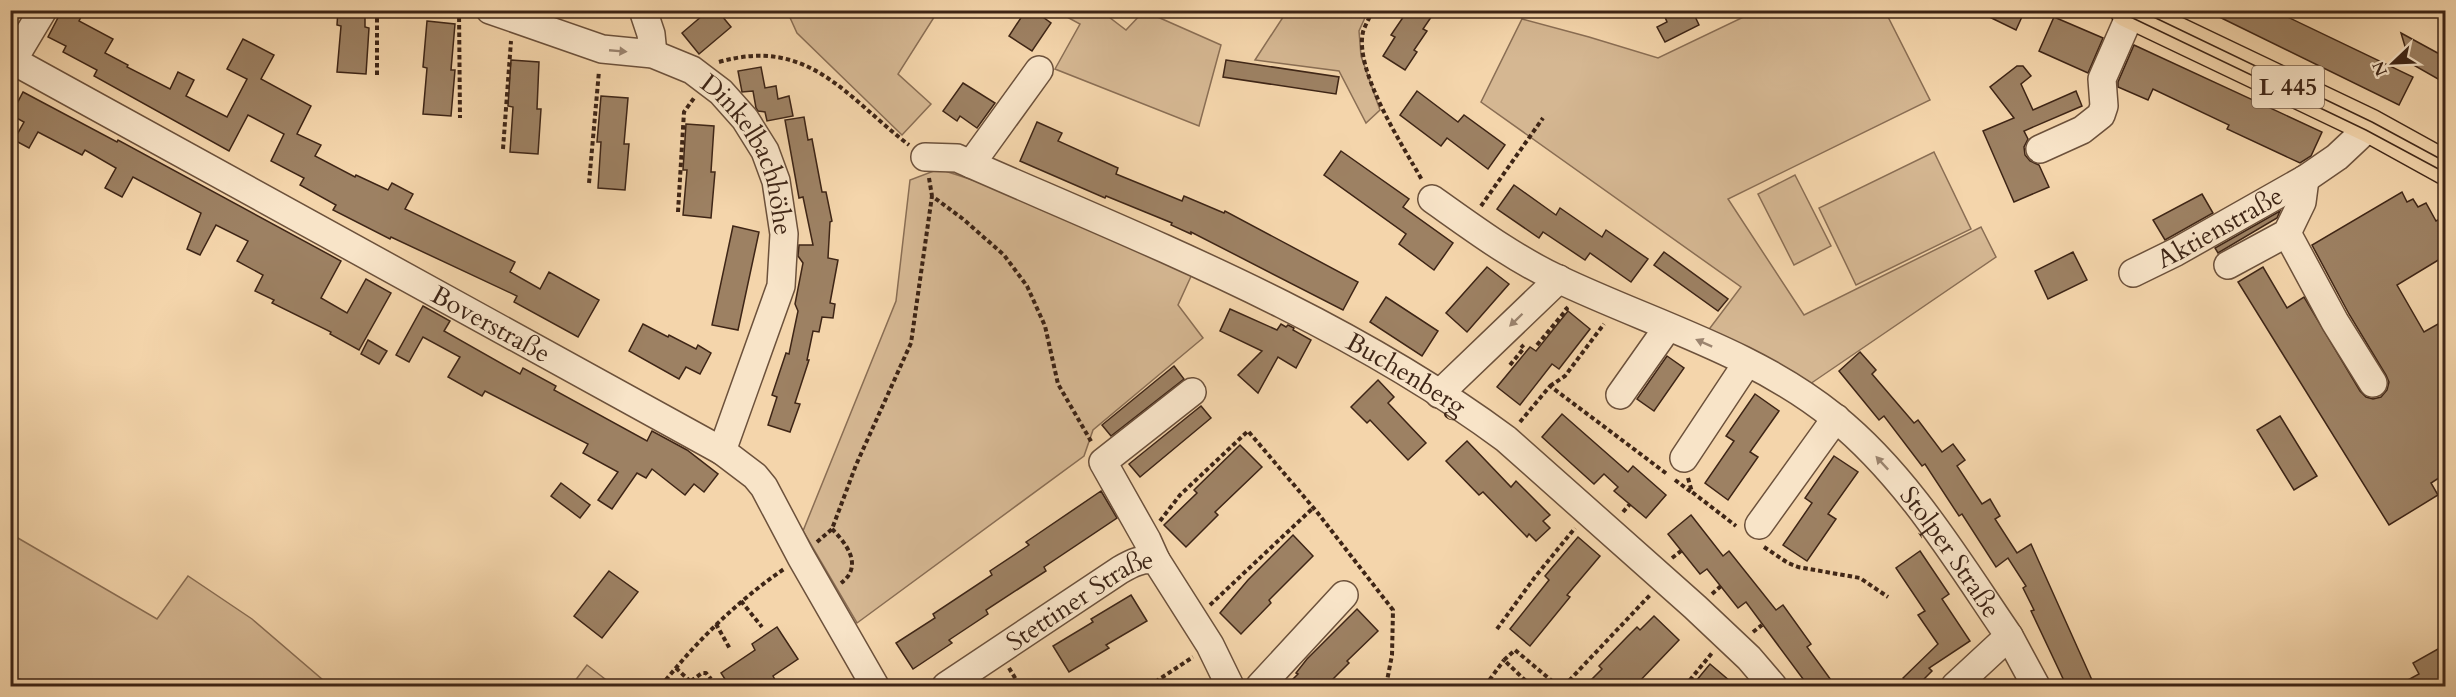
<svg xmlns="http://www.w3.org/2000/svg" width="2456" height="697" font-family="Cardo,serif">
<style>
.green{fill:#d5b792;stroke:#8a6e54;stroke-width:1.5}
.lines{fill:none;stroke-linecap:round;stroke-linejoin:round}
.stream{stroke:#866b51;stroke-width:6}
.building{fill:#9d8163;stroke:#3e2516;stroke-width:1.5}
.minor-casing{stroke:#6c513b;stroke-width:30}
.major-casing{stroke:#3e2516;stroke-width:36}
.path{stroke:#3e2516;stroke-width:4;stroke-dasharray:4.5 3;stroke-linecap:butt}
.minor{stroke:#f8e4c8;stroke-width:27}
.major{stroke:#f4d5ab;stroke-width:33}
.tram{stroke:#3e2516;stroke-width:1.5}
.oneway{fill:#9b846f}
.labels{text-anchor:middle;stroke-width:4.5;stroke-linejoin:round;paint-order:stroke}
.shield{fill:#f8e4c8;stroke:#765e4b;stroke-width:1.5}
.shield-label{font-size:24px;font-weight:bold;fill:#3e2516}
.street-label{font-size:26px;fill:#3e2516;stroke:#f8e4c8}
</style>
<rect width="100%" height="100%" fill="#f4d5ab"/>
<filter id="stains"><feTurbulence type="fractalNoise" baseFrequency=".00333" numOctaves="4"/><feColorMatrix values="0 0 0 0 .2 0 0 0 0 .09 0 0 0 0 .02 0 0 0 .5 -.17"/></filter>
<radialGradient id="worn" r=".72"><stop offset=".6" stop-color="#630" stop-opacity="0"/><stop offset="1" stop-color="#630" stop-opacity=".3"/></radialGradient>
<g class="green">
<polygon points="787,11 938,11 898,74 931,104 902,135 797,33"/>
<polygon points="1056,11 1101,11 1126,30 1144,11 1221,45 1199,126 1055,69 1080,24"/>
<polygon points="1287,11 1368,11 1359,31 1361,56 1380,110 1366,123 1339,71 1255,60"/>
<polygon points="1756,11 1885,11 1930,100 1728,199 1804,315 1981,227 1996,257 1810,384 1707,332 1741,287 1481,102 1522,19 1589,37 1658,58"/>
<polygon points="1934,152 1971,229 1856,285 1819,208"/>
<polygon points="939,169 1024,197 1193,272 1178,305 1203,338 1093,430 1084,456 857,623 803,531 896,301 910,180"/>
<polygon points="1795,175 1831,246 1794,265 1758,194"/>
<polygon points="11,534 157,619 188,576 252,619 330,686 11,686"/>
<polygon points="587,665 614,686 571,686"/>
</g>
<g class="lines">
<polyline class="stream" points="10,679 35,686"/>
</g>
<g class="building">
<polygon points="62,10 74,10 82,15 79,21 113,39 105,53 128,65 127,67 170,89 178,72 194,80 186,96 227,117 247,79 227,69 243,39 274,55 261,79 311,106 297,134 321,145 315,156 355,177 356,175 388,190 392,183 413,194 405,209 515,262 510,272 540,289 549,272 599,300 578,337 514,302 517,296 391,237 390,239 333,210 336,205 300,185 304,178 271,161 284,134 248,115 229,151 94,76 97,70 63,52 66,46 48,37"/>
<polygon points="338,10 365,10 365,27 369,28 366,74 337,72 341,26 337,25"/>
<polygon points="709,10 717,10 731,27 699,54 682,33"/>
<polygon points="1026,10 1033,10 1051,23 1032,51 1009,36"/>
<polygon points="1408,10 1436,10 1423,29 1427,31 1414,50 1417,52 1405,70 1383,56 1395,37 1391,35"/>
<polygon points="1662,10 1692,10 1699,25 1665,42 1657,27 1667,22"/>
<polygon points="1975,10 2025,10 2016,30"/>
<polygon points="2205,10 2273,10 2413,77 2399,105"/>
<polygon points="2054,17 2103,38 2088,73 2039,51"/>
<polygon points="427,21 455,24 451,70 455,70 451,116 423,114 427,68 423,67"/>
<polygon points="2401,33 2445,57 2445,83 2410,63"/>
<polygon points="2134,45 2322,132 2311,156 2300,163 2227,129 2229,125 2153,89 2148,100 2118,87 2118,82"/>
<polygon points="511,60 539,62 537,109 541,109 538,154 510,152 513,107 508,106"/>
<polygon points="1226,60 1339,77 1336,94 1223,77"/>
<polygon points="2017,66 2023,66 2031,76 2021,84 2033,110 2076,91 2082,106 2024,131 2028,139 2024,147 2025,155 2030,161 2039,165 2049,187 2014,202 1983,131 2014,118 1990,87"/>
<polygon points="761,67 765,88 776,86 778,99 789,96 793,116 767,121 765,112 758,111 756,108 753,91 742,92 738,71"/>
<polygon points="963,83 995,103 977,128 960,116 957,121 943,111"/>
<polygon points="1417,91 1458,122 1464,115 1505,145 1488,169 1447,138 1441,146 1400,115"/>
<polygon points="23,92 117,142 118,140 341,261 321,298 347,313 366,279 391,293 359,350 330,334 331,332 272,303 274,300 255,291 263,275 237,261 248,241 216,225 200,255 187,249 201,213 133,177 122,197 105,188 116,168 85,150 82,155 38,132 29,148 14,140 24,122 11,115"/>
<polygon points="601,96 628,98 624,144 629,144 625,190 598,188 601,142 597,142"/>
<polygon points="804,117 808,140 812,139 822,192 826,192 832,221 830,222 828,258 838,260 830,303 835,304 833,318 822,317 819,332 813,331 807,360 809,360 795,403 800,404 790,432 768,425 777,397 772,395 786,353 789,354 798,311 795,304 803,263 798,256 799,245 813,245 803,197 799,198 785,120"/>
<polygon points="1037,122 1062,133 1058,141 1118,168 1116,174 1182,201 1184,196 1224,213 1225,211 1358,282 1343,310 1191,232 1191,234 1171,225 1172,223 1106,196 1105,198 1020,161"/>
<polygon points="686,124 714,126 711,172 715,172 711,218 683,215 687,170 683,170"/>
<polygon points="1341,151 1409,199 1403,207 1453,243 1434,270 1399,244 1406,234 1324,175"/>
<polygon points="1514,185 1556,215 1560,208 1602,237 1606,230 1648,259 1631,282 1590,253 1585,260 1543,232 1539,238 1497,209"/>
<polygon points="2402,192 2407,202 2413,199 2418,207 2426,203 2436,221 2445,216 2445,256 2397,285 2424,332 2445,320 2445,474 2431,483 2438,495 2389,525 2238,282 2263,267 2287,308 2304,297 2360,391 2366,397 2373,399 2381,397 2387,390 2389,382 2386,375 2349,314 2312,245"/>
<polygon points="2202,194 2213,213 2165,240 2153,220"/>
<polygon points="2280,211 2277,218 2218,253 2215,248"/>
<polygon points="733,226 759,232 738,330 712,325"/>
<polygon points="1664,252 1728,299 1718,311 1654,265"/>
<polygon points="2073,252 2087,280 2048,299 2035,271"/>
<polygon points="1487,267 1509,284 1467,332 1446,313"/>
<polygon points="1386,297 1438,331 1422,356 1370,322"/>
<polygon points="423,306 450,321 444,331 520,374 523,368 556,386 554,390 647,441 652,431 687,450 718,474 704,492 694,484 685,495 652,469 646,478 637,473 612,509 598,500 618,472 583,453 588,444 485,391 482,396 448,377 460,357 423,337 409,362 396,355"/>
<polygon points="1230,309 1277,330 1281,324 1286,327 1288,325 1294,328 1293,330 1311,340 1296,368 1278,357 1258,393 1238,375 1262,351 1220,331"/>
<polygon points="1568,311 1590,329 1559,369 1552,364 1520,405 1497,387 1530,347 1536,351"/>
<polygon points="643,324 668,337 669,335 696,349 698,345 711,353 700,374 686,367 679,379 629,351"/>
<polygon points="368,340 387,351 379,364 361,354"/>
<polygon points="1860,352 1876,370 1872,374 1914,423 1918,420 1942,452 1953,444 1965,460 1957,466 1982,504 1990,499 2000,516 1995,519 2017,553 2031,544 2092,680 2087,682 2090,687 2067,687 2031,611 2034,610 2023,588 2026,586 2008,558 1996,567 1962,514 1959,516 1925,464 1922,466 1884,416 1879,420 1839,371"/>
<polygon points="1667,356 1684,368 1654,411 1637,399"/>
<polygon points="1174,366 1184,379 1111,436 1102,425"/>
<polygon points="1378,380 1394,397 1388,403 1426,443 1408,460 1370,420 1367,423 1351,407"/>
<polygon points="1755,394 1779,411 1750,452 1758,457 1728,500 1705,483 1734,441 1726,436"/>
<polygon points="1201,406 1211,418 1140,477 1129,464"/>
<polygon points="1562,414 1628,472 1633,466 1666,495 1646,518 1614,491 1618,487 1604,474 1594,484 1542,437"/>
<polygon points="2280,416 2317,476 2294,490 2257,430"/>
<polygon points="1467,441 1511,487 1516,481 1550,515 1543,521 1550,528 1536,541 1529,534 1527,537 1483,492 1479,495 1446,461"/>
<polygon points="1240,445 1262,467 1215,512 1218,515 1186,547 1164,525 1197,493 1194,490"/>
<polygon points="1834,456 1858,472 1828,514 1836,519 1807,561 1783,545 1812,503 1805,498"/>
<polygon points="561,483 590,505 580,518 551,496"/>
<polygon points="1101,491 1117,518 1044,567 1046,571 986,610 988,614 949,640 952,643 913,669 896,643 935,618 933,614 992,575 990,571 1029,545 1026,542"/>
<polygon points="1691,515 1723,556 1729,551 1776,610 1783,605 1811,644 1807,647 1836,687 1809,687 1746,602 1738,608 1707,569 1700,574 1668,534"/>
<polygon points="1293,535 1313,556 1269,600 1271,603 1241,634 1220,613 1248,580"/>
<polygon points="1578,537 1600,556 1567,595 1570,597 1530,646 1510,629 1549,580 1545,576"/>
<polygon points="1920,551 1949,594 1942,599 1970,641 1929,668 1932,671 1916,687 1910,687 1903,678 1938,644 1918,615 1925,611 1896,568"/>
<polygon points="609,571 638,592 602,638 574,616"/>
<polygon points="1131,595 1147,621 1106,645 1109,648 1069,672 1053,646 1093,622 1091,619"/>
<polygon points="1357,609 1378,631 1347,661 1349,663 1325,687 1285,687 1298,674 1296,673 1307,659"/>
<polygon points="1654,616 1679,640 1634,687 1584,687 1602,669 1599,666 1627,637 1637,627 1640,630"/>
<polygon points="777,627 798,659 773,676 779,687 730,687 721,673 755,650 752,644"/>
<polygon points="2445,645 2445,687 2395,687 2419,674 2413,663"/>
<polygon points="1710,664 1737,687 1691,687"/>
</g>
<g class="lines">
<defs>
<g id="minor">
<path id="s1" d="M490,10L602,49L653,54L692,70L721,92L745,119L765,151L776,181L784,234L781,286L722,451"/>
<polyline points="643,10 651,34 653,54"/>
<path id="s2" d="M10,59L722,451L755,476L764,487L801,557L875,686"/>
<polyline points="13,60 43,10"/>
<polyline points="2040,149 2082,130 2101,115 2104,106 2102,79 2131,13"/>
<path id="s3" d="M925,157L957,158C1145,241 1340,316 1506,439L1695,607L1749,658L1773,686"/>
<polyline points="971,164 1039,70"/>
<path id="s4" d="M1432,199C1473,228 1513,258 1558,279C1650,323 1754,352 1834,417C1907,476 1957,560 2009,636L1955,686"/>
<polyline points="2287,233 2335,322 2373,383"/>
<polyline points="2228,265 2287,233 2302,202 2305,179"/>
<path id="s5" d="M2133,273L2176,252L2305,179L2337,157L2370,126"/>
<polyline points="1439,394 1559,279"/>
<polyline points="1620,395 1668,327"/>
<polyline points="1684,458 1747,363"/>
<polyline points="1759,525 1836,418"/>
<polyline points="1156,560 1147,540 1103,462 1192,392"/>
<polyline points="2009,636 2036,686"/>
<path id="s6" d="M946,686L1120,570C1132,563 1142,558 1156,560L1210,645L1230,686"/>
<polyline points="1260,686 1344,595"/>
</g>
<polyline id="major" points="2127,10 2370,126 2446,168"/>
</defs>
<use href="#minor" class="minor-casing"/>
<use href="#major" class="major-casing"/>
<g class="path">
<polyline points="459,10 460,118"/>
<path d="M1373,10C1370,17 1365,25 1363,32C1354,71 1403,146 1422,180"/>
<path d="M719,62C809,36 846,97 909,145"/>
<polyline points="377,75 377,10"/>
<polyline points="503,149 511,41"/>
<polyline points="929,178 932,196 963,219 1004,255 1027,286 1045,326 1058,384 1092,443"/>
<polyline points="589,183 599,71"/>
<polyline points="1481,206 1543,118"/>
<polyline points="678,212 684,112 694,98"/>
<polyline points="1537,345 1567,309 1565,307"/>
<polyline points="1510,365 1524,348 1521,345"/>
<polyline points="1550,386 1565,376 1604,324"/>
<polyline points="1520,422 1550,386 1667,474"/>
<polyline points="1688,478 1692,492 1736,526"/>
<polyline points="1675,480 1691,492"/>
<polyline points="1623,512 1630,504"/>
<polyline points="1160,521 1180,495 1248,431 1317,512 1393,610 1392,655 1386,686"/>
<path d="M832,529C846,543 864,566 841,583"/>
<polyline points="817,542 832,529 856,465 911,343 932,196"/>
<polyline points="1764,547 1788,563 1798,567 1860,578 1888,597"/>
<polyline points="1672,558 1681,551"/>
<polyline points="1712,594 1721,586"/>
<polyline points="741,601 762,627"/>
<polyline points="1210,605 1313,508"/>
<polyline points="716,624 730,649"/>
<polyline points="1497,629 1535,577 1575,528"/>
<polyline points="1753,632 1762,625"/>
<polyline points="676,668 695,686"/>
<polyline points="1009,668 1020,686"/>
<polyline points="691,681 702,673 706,673 711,679"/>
<path d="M661,686C697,641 736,602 784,569"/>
<polyline points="1149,686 1193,657"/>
<polyline points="1485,686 1504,660"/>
<polyline points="1531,686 1504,660 1515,650 1558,686"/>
<polyline points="1564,686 1650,595"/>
<polyline points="1685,686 1712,653"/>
</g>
<use href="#minor" class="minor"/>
<use href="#major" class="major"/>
<g class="tram">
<polyline points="2116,10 2366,130 2446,173"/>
<polyline points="2139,10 2372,122 2446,162"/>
</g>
</g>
<defs><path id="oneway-solid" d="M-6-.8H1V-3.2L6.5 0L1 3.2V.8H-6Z" transform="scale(1.5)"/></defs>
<g class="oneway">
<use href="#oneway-solid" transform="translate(618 51) rotate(5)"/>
<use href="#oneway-solid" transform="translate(1516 320) rotate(136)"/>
<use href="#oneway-solid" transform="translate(1704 343) rotate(-156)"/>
<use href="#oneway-solid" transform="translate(1882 463) rotate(-133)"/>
</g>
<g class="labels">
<rect class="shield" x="2252" y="66" width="72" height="42" rx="4.5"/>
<g class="shield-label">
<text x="2288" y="95">L 445</text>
</g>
<g class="street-label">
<text dy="9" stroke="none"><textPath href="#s1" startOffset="318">Dinkelbachhöhe</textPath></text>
<text dy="9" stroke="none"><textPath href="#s5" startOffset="98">Aktienstraße</textPath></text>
<text dy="9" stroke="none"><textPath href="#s2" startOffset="549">Boverstraße</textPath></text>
<text dy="9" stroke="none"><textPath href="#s3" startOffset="531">Buchenberg</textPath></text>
<text dy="9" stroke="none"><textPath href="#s4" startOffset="638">Stolper Straße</textPath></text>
<text dy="9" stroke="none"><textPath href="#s6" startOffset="160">Stettiner Straße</textPath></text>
</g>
</g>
<rect width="2456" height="697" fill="none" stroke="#f4d5ab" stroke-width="36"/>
<rect x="12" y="12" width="2432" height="673" fill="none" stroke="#3e2516" stroke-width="3"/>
<rect x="18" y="18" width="2420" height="661" fill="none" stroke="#3e2516" stroke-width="1.5"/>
<g transform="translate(2393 63) rotate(247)" stroke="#f8e4c8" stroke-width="4.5" paint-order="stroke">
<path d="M0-4.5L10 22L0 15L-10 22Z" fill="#3e2516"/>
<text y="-9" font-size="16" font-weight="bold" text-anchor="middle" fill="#3e2516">N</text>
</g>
<rect width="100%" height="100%" filter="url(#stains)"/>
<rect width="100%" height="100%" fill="url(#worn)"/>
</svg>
